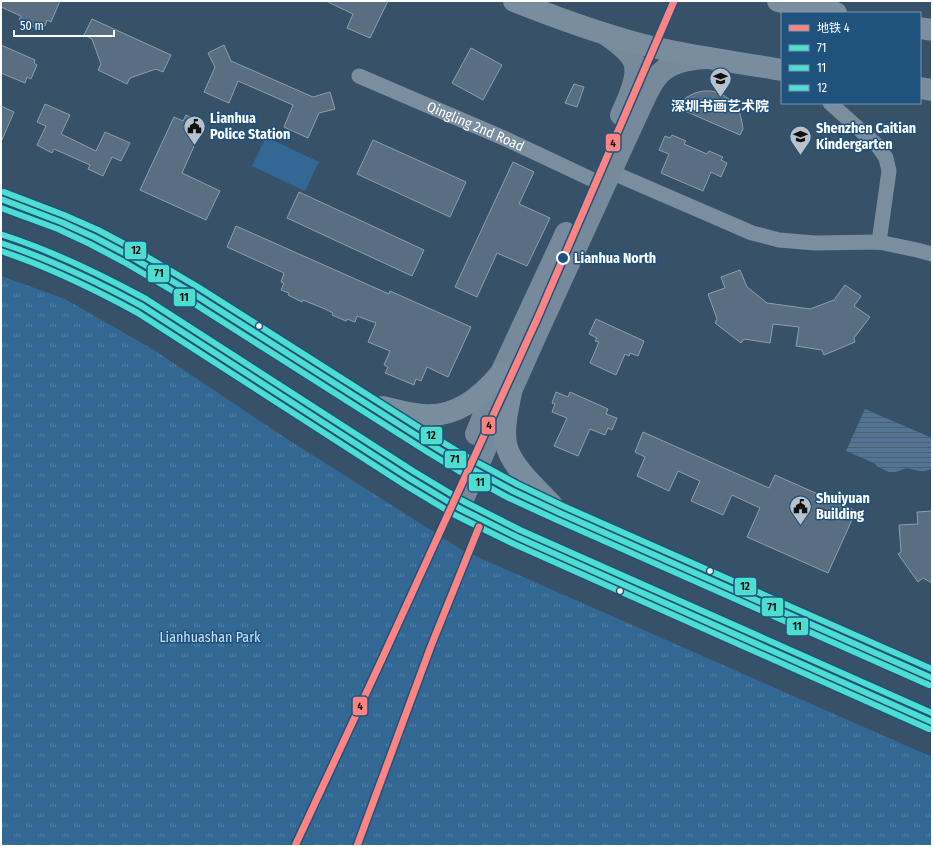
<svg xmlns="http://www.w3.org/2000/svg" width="933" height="847" font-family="'Fira Sans Condensed','Noto Sans SC',sans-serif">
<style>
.park{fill:url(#park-tufts)}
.pitch{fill:#336895}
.water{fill:url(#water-rules)}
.building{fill:#596e80;stroke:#8e9fad}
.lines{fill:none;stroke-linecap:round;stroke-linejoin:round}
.street{stroke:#7b8e9f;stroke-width:15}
.secondary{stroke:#778a9b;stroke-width:22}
.primary{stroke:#7a8d9e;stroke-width:22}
.highway{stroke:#7d8f9f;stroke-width:22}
.bus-1-casing{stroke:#20527e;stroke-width:9}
.bus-2-casing{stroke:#20527e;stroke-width:9}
.bus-3-casing{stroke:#20527e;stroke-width:9}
.bus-1{stroke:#4dded0;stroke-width:6}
.bus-2{stroke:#4dded0;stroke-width:6}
.bus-3{stroke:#4dded0;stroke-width:6}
.metro-1-casing{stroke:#20527e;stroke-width:10}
.metro-1{stroke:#ff8380;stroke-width:7}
.stop-dot{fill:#20527e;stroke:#fff;stroke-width:2}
.bus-dot{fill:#fff;stroke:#20527e;stroke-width:1.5}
.labels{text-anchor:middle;stroke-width:3;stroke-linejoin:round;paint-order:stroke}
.poi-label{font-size:14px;font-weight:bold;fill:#fff;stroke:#20527e;text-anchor:start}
.street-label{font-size:14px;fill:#fff;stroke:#20527e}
.stop-label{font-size:14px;font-weight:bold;fill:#fff;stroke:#20527e;text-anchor:start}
.park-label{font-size:14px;fill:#c7e1f5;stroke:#20527e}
.line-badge{stroke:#20527e;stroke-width:1.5}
.pale-badge-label{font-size:11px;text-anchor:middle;font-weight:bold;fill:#111}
</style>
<defs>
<pattern id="park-tufts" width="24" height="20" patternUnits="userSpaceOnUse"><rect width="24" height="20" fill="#336895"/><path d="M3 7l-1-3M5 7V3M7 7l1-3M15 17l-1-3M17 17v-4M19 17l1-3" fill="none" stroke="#527fa5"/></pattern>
<pattern id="water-rules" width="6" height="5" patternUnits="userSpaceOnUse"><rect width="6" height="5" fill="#527595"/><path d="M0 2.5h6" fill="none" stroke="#4f5e6d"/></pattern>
</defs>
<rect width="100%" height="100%" fill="#365168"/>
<polygon class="park" points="1,276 65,299 154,350 284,437 464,551 932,757 932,846 1,846"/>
<polygon class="pitch" points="266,137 319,162 305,191 252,166"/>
<polygon class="water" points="865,409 932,438 932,469 925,471 919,471 907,468 896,472 889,472 878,467 874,463 846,451"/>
<g class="building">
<polygon points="1,1 60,1 51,22 47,20 45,26 41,25 39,29 19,20 21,16 1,7"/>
<polygon points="326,1 388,1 370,38 347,28 353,14"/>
<polygon points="92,19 171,55 163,72 156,69 130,78 127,84 98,70 101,64 92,39 84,35"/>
<polygon points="1,45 35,60 34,63 37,65 31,79 27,77 25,83 1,73"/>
<polygon points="224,45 231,61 313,97 330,92 335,109 319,113 308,138 284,127 293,105 238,81 229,103 204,92 215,67 208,53"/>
<polygon points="471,48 502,65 483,100 452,83"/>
<polygon points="574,84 584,87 577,107 565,103"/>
<polygon points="703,91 711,91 720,93 732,101 740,114 742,122 743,129 740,135 678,108 681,102 687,97 695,93"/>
<polygon points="45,104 70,115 61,134 96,151 105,132 130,143 121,161 112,157 103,176 88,169 90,165 54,149 52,153 37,145 46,126 37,122"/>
<polygon points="1,106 14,112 1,142"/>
<polygon points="186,115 204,124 182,173 220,191 206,220 140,190 174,117 183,121"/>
<polygon points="672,135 686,141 684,144 707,154 709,151 723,157 721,160 727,163 721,177 711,172 703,191 661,173 669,154 659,150 665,136 670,138"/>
<polygon points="373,140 466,182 450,217 357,174"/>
<polygon points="513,162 534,172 519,204 550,218 527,266 497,253 477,297 455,287"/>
<polygon points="299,192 424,250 412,276 287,218"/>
<polygon points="236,226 389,294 390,291 471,327 448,377 427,367 421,381 416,379 414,385 385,373 388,367 384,365 390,351 368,342 376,323 357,316 355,322 347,319 346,321 332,315 333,313 325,309 303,300 302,302 288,295 289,293 281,290 284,283 281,282 284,273 227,247"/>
<polygon points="740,270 747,287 767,303 810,309 834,300 845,285 861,296 854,306 870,317 854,338 855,342 824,355 822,350 796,346 799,327 773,324 770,343 744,339 741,343 715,323 717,319 708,294 725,288 721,277"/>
<polygon points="596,319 644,341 638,356 630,353 629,356 625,354 616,375 590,363 599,342 595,341 597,338 589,334"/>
<polygon points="556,392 568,397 570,392 608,409 606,414 617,418 612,430 608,428 605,435 590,429 578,456 554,446 567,418 552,412 555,404 552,403"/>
<polygon points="643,432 769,488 775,475 856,511 828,573 747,537 760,508 732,495 723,515 691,501 700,481 678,471 669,491 637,476 645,457 635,452"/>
<polygon points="932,511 932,583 923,578 918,582 898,554 901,552 899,525 918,524 917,512"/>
</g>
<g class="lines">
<g class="street">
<path id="s1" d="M359,76L506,139L591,179"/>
<polyline points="830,103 878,146 886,158 889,171 879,242"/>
<polyline points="611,172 752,233 779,240 815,243 879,242 917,250 932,254"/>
</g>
<g class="secondary">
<path d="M605,34C615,41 632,52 635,65C638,80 627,102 621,115"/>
<polyline points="476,434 501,373 566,233"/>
<path d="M459,508L536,335L640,108C645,98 649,87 656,78C668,62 689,59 706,58"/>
</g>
<g class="primary">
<path d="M514,1C552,16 590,30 629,41C679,55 731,61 782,70"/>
<polyline points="920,88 932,90"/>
<polyline points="1,199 61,222 94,237 128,255 194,294 310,367 430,444 463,464 513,491 560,513 932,678"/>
<path d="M1,243C51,258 97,281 142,306L409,478L459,508L517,537L932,722"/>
<path d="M511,392C508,409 503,427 506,444C511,467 537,488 552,505"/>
<path d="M382,407C395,410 409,414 422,415C456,418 481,397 501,373"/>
</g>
<g class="highway">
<polyline points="778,1 836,13"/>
<polyline points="920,28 932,30"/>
</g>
<defs>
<g id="bus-1">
<polyline points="1,199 61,222 94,237 128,255 194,294 430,444 463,464 513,491 560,513 932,678"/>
<path d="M1,243C50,259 96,281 142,306L409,478L459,508L517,537L932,722"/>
</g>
<g id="bus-2">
<polyline points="1,208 58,229 90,244 124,262 190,301 426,451 459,471 509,498 557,520 929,685"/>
<path d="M1,251C49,267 94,289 138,313L405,485L455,515L514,544L929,729"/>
</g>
<g id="bus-3">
<polyline points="4,192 64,215 98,230 132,248 198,287 434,437 467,457 517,484 563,506 932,669"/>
<path d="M3,235C53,251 100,274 146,299L413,471L463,501L520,530L932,713"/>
</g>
</defs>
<use href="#bus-1" class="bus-1-casing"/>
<use href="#bus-2" class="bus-2-casing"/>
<use href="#bus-3" class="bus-3-casing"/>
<use href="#bus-1" class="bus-1"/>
<use href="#bus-2" class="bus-2"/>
<use href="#bus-3" class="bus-3"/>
<defs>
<g id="metro-1">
<polyline points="295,846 382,659 538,317 674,1"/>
<polyline points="357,846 431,646 479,527"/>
</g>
</defs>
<use href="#metro-1" class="metro-1-casing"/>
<use href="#metro-1" class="metro-1"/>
</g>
<defs>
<symbol id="university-pin" viewBox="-11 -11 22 30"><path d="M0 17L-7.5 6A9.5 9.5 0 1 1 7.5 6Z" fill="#b9c2ca" stroke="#20527e"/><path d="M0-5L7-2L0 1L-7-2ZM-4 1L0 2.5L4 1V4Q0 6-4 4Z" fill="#111"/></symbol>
<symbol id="civic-pin" viewBox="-11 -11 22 30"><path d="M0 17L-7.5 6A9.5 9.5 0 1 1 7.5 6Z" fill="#b9c2ca" stroke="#20527e"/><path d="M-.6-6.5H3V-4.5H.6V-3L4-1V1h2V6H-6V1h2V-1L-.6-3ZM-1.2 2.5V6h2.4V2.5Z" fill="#111"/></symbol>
<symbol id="school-pin" viewBox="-11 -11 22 30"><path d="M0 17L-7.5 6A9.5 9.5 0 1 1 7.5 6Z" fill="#b9c2ca" stroke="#20527e"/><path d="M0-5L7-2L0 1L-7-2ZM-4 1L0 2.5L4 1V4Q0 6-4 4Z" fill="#111"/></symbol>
</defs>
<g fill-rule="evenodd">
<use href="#university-pin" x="708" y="66" width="25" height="34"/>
<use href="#civic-pin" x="182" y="114" width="25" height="34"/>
<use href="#school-pin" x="788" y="124" width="25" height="34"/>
<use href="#civic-pin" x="788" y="494" width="25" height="34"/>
</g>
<circle class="stop-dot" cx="563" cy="258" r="6"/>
<g class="bus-dot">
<circle cx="259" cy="326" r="3.5"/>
<circle cx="710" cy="571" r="3.5"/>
<circle cx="620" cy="591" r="3.5"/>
</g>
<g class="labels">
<g class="poi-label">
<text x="720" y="111" text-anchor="middle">深圳书画艺术院</text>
<text x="210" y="123">Lianhua<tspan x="210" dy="16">Police Station</tspan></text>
<text x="816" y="133">Shenzhen Caitian<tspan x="816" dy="16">Kindergarten</tspan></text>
<text x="816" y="503">Shuiyuan<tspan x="816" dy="16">Building</tspan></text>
</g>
<g class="street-label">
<text dy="5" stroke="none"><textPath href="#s1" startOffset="127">Qingling 2nd Road</textPath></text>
</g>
<g class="stop-label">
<text x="574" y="263">Lianhua North</text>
</g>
<g class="park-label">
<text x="210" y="642">Lianhuashan Park</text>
</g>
</g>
<g class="line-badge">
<rect x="605" y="133" width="16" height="19" rx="4" fill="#ff8380"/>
<rect x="124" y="241" width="23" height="19" rx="4" fill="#4dded0"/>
<rect x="147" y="264" width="23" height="19" rx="4" fill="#4dded0"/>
<rect x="173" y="288" width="23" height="19" rx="4" fill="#4dded0"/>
<rect x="481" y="416" width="15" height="19" rx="4" fill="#ff8380"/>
<rect x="420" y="426" width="23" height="19" rx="4" fill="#4dded0"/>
<rect x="444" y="450" width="23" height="19" rx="4" fill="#4dded0"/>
<rect x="468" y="473" width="23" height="19" rx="4" fill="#4dded0"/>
<rect x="734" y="577" width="23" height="19" rx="4" fill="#4dded0"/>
<rect x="761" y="597" width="23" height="20" rx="4" fill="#4dded0"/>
<rect x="786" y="617" width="23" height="19" rx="4" fill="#4dded0"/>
<rect x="352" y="696" width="16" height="20" rx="4" fill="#ff8380"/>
</g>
<g class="pale-badge-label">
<text x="613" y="147">4</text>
<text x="136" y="254">12</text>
<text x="159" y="277">71</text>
<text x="184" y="301">11</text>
<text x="489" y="429">4</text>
<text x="431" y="439">12</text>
<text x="455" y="463">71</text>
<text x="480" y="486">11</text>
<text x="745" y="590">12</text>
<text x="772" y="611">71</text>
<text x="797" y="630">11</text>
<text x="360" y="710">4</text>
</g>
<rect width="933" height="847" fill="none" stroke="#ffffff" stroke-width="4"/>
<rect x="781" y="12" width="140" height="92" fill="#20527e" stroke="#7997b2"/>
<rect x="789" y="25" width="20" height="6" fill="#ff8380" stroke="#7997b2"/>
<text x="817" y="32" font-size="12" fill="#ffffff">地铁 4</text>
<rect x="789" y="45" width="20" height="6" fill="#4dded0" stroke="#7997b2"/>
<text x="817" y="52" font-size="12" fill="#ffffff">71</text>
<rect x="789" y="65" width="20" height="6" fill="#4dded0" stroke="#7997b2"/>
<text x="817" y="72" font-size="12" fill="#ffffff">11</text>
<rect x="789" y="85" width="20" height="6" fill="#4dded0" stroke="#7997b2"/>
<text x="817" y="92" font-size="12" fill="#ffffff">12</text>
<path d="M14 30v6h100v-6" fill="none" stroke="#ffffff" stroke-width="2"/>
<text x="20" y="30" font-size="12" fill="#ffffff" stroke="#20527e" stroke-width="3" paint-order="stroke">50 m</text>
</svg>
